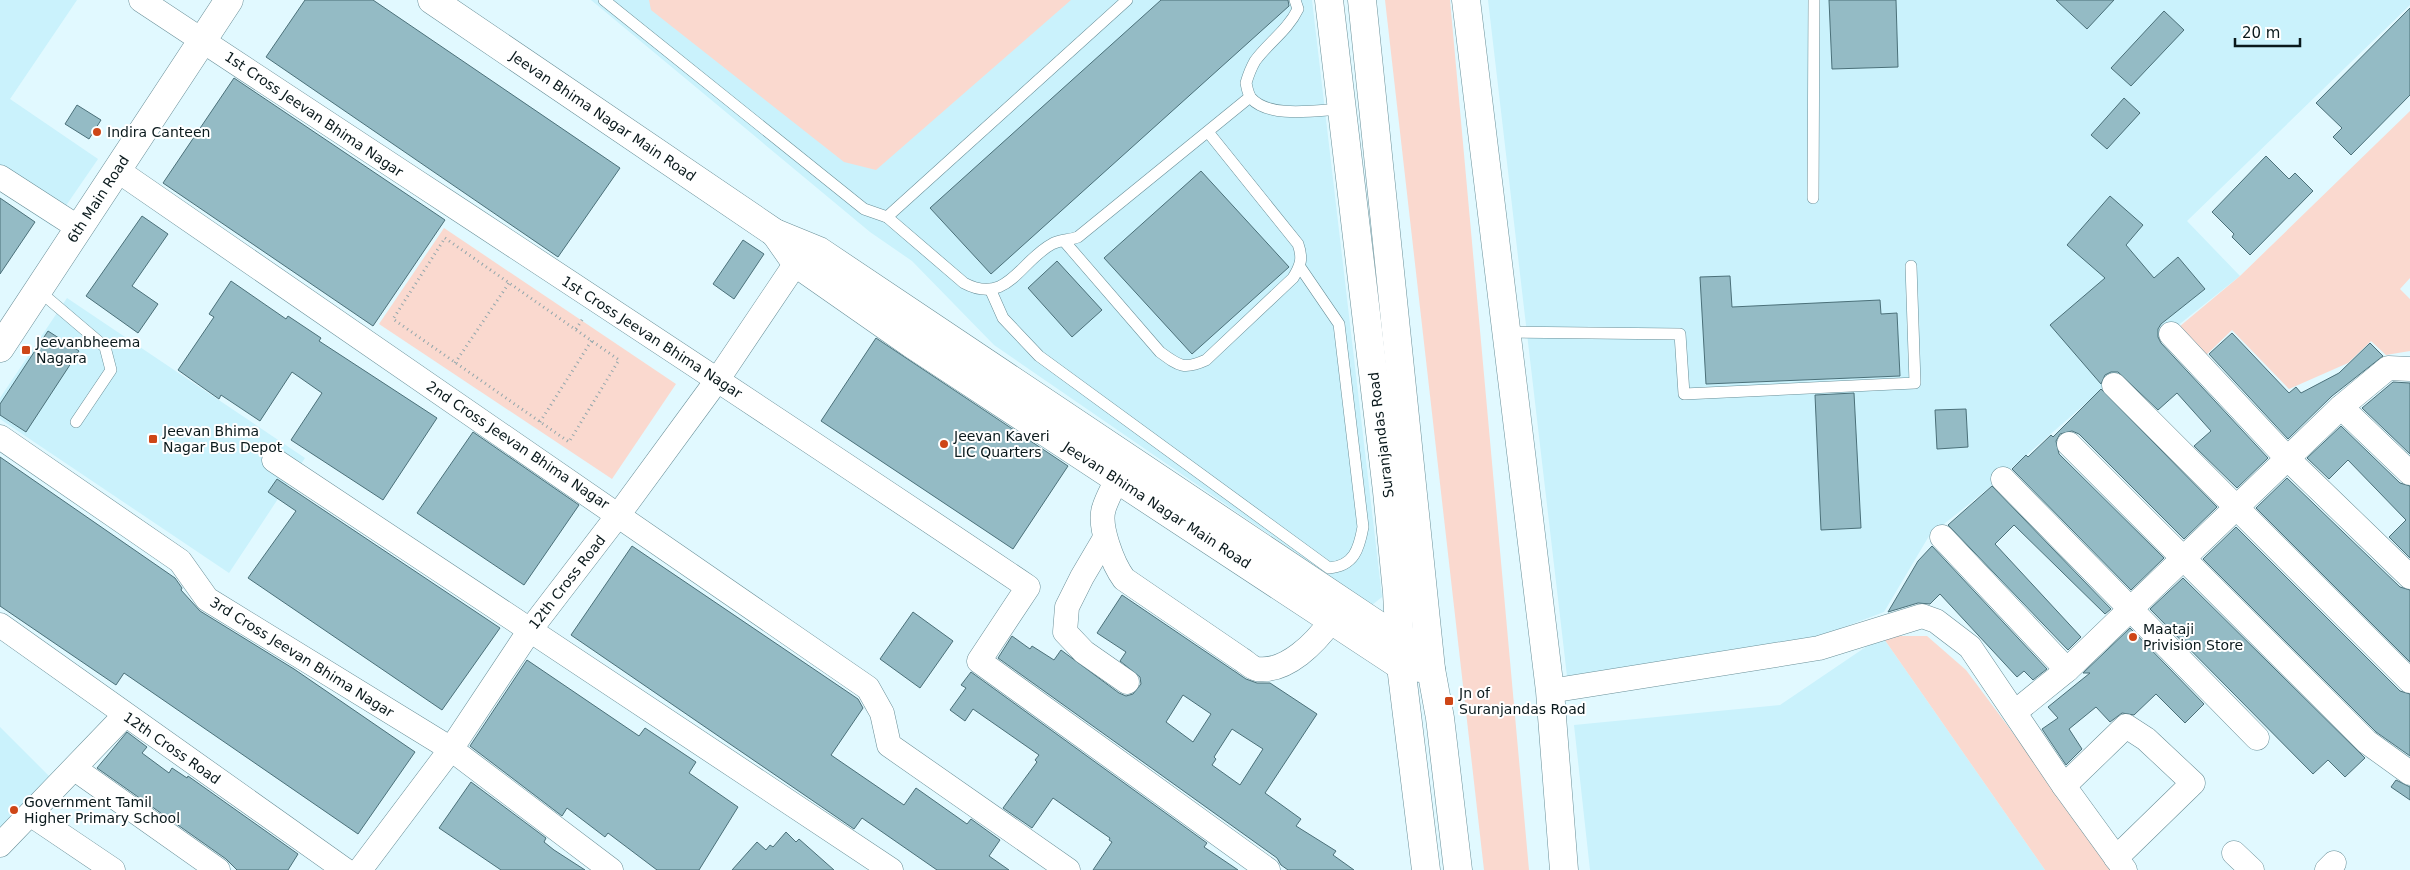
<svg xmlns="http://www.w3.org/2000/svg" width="2410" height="870" font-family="'DejaVu Sans',sans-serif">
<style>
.built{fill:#caf2fc}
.green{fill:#fad9cf}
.building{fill:#94bbc5;stroke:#4b7079;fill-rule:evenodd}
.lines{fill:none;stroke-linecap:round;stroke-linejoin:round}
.lane-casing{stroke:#698f98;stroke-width:12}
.street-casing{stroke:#698f98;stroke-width:25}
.secondary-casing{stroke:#698f98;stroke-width:29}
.primary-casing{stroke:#698f98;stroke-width:29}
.path{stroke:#91a6ab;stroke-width:3;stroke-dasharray:1 4;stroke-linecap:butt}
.lane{stroke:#fff;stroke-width:11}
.street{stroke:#fff;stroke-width:24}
.secondary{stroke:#fff;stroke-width:28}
.primary{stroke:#fff;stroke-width:28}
.poi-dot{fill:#ce4617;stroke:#fff;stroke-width:2}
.labels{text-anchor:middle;stroke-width:4;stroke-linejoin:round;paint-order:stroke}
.street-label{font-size:14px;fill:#0a191c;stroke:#fff}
.poi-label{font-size:14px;fill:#0a191c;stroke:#fff;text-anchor:start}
</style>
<rect width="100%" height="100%" fill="#e1f9ff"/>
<g class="built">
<polygon points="0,0 77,0 10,99 98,159 52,226 0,191"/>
<polygon points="591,0 1312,0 1382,597 1372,605 994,345 912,261 870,232"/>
<polygon points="1488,0 2410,0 2410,5 2187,221 2240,276 2147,350 1984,492 1929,536 1884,612 1815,638 1567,676"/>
<polygon points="67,298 305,458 229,573 0,419 0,398"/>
<polygon points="1882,636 2045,870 1590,870 1574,725 1780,705"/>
<polygon points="0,727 54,781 0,838"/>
</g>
<g class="green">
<polygon points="649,0 1071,0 876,170 844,162 651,10"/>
<polygon points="1385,0 1450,0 1529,870 1484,870"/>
<polygon points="2410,111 2410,278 2400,289 2410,299 2410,351 2386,355 2371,341 2348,363 2289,389 2232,330 2204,357 2179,327 2240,276"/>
<polygon points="444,228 676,384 612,479 379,324"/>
<polygon points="1882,636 1927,636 1966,670 2115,870 2045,870"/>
</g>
<g class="building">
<polygon points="305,0 373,0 620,168 558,257 266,57"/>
<polygon points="1161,0 1288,0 1289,6 991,274 930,208"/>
<polygon points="1829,0 1896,0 1898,67 1832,69"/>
<polygon points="2056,0 2114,0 2087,29"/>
<polygon points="2410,8 2410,95 2351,155 2333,137 2342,128 2316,103"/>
<polygon points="2164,11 2184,30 2131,86 2111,68"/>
<polygon points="234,78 445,220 373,326 163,183"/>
<polygon points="2124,98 2140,113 2107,149 2091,135"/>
<polygon points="77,105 101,120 89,139 65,124"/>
<polygon points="2266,156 2289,179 2295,173 2313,191 2250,255 2232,237 2234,234 2212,212"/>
<polygon points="1201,171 1289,267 1192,354 1104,258"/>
<polygon points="2110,196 2143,225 2126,245 2154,278 2178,257 2205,289 2161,324 2158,329 2158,337 2161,343 2268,458 2237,488 2194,446 2211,431 2177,393 2158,410 2118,372 2111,372 2105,375 2101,384 2050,325 2105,278 2067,245"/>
<polygon points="0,198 35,222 0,274"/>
<polygon points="142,216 168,234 132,286 158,304 138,333 86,296"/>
<polygon points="743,240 764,254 734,299 713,284"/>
<polygon points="1057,261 1102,310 1072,337 1028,288"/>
<polygon points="1730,276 1732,307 1880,300 1881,314 1897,313 1900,376 1706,384 1700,277"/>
<polygon points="231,281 286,319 288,316 321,338 319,341 437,418 383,500 291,440 322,393 292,372 260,421 221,395 219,399 178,370 214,317 209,314"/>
<polygon points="48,331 79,351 26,432 0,415 0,404"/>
<polygon points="2232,333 2289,393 2296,387 2301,393 2339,373 2370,343 2383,356 2332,396 2288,439 2209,354"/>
<polygon points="876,338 1068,466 1013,549 821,421"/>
<polygon points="2393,382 2410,383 2410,454 2362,408"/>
<polygon points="2101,389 2217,507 2184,539 2079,434 2072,431 2060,434 2056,441 2059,454 2164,558 2131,590 2012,469 2026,455 2028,457 2051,435 2053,437"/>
<polygon points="1854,393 1861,528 1821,530 1815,395"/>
<polygon points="1966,409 1968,447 1937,449 1935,410"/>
<polygon points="2341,426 2400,483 2410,486 2410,558 2389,537 2406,520 2348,460 2329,479 2307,458"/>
<polygon points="473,432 579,505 524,585 417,513"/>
<polygon points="0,457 175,578 182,588 181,590 200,611 294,669 415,752 358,834 124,673 116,685 0,606"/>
<polygon points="2287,478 2400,587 2410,590 2410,662 2256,508"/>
<polygon points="277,479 500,628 442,710 248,578 296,511 268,492"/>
<polygon points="1992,486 2111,609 2105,614 2014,525 1995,544 2081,637 2068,650 1948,525"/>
<polygon points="2236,527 2400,691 2410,694 2410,756 2376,732 2203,559"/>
<polygon points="632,546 858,699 863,708 831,755 904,805 916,788 967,824 971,819 1000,840 989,856 1009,870 937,870 862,818 854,829 571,635"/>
<polygon points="1932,546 2047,669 2033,680 2024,671 2017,677 1940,594 1930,604 1918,603 1888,612 1918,561"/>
<polygon points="2183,578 2365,758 2345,777 2328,760 2313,774 2150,609"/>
<path d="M1122,595L1246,679L1257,683H1270L1317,714L1265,793L1301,819L1296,826L1336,851L1333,855L1354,870H1288L1281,865L1277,858L998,658L1012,636L1030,649L1032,646L1054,660L1061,650L1119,693L1126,696L1133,694L1141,684L1140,677L1120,661L1126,652L1097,633ZM1183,695L1211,714L1193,742L1166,722ZM1232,729L1263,749L1240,785L1212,765L1216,759L1214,757Z"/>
<polygon points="913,612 953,641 920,688 880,659"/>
<polygon points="2130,628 2204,704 2185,723 2156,694 2134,715 2122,713 2110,722 2096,707 2069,729 2082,749 2066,765 2042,729 2058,718 2048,707 2090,673 2083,673"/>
<polygon points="527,660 639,736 645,728 696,762 689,773 738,807 699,870 657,870 608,833 605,837 567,808 562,816 470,746"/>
<polygon points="971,672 1207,843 1204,847 1238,870 1093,870 1112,842 1109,840 1110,838 1053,798 1032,828 1003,808 1037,762 1035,760 1039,755 973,709 965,721 950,710 966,688 961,685"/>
<polygon points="127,732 147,747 142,753 169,773 172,768 187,778 188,776 298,854 288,870 237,870 226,859 97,768"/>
<polygon points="2396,780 2410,787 2410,800 2391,787"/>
<polygon points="471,782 546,838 544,842 554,850 585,870 501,870 439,828"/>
<polygon points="786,832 796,842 799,839 834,870 732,870 757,842 766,850 770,845 773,847"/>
</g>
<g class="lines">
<defs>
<g id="lane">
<polyline points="604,0 864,209 887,217 1127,0"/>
<path d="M1295,0L1298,9C1288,30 1268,43 1255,61C1251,68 1248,76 1246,83C1247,88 1248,94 1251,98C1269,119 1318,110 1343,109"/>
<polyline points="1813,198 1814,0"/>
<path d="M887,217L964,283C1007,306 1020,261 1052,244C1059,240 1070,240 1078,237L1250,97"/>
<path d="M1064,241L1160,352C1179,366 1184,370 1206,360L1293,278C1301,265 1303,258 1298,244L1208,132"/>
<polyline points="38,290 105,347 111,370 76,422"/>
<path d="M991,291L1003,318L1039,356L1329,568C1354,566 1359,549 1363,527L1339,324L1300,267"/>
<polyline points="1508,332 1680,334 1684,394 1915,383 1911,266"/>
</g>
<g id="street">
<path d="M141,0C437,196 734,389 1028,587L979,661L1268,870"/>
<polyline points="117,170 868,688 882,713 889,745 1068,870"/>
<polyline points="0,177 79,228"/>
<polyline points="2171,334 2287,458 2410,577"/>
<polyline points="2114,385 2410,681"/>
<polyline points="2341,407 2410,473"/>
<polyline points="0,437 180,561 207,599 451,749 611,870"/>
<polyline points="2069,444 2367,742 2410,773"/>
<polyline points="274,460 891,870"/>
<path d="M1117,479C1113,488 1107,498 1104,508C1098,526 1113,564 1124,579L1241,659C1246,662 1252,668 1257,669C1287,673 1316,642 1332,620"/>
<polyline points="2003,479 2257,738"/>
<polyline points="1942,537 2067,670"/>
<polyline points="1105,538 1082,577 1067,607 1065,632 1084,652 1127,682"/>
<polyline points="0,625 345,870"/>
<polyline points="1550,691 1819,648 1922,616 1936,621 1970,647 2064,786 2125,870"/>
<polyline points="2015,712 2067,670 2341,407 2388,368 2410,369"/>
<polyline points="75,769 218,870"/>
<polyline points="2064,786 2126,726 2146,739 2193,783 2116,858"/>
<polyline points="30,814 113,870"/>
<polyline points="0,845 125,715"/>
<polyline points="2234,853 2252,870"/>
<polyline points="360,870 451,749 530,630 619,514 718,379 796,263 809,250"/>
<polyline points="2327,870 2334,863"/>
</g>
<g id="secondary">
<polyline points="432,0 775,233 819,251 1370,620 1401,640 1419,644"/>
<polyline points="1466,0 1550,691 1564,870"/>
<polyline points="775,233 796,263 912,344 1401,666 1431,669"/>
<polyline points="0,348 229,0"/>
</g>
<g id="primary">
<polyline points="1329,0 1387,491 1397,592 1401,666 1426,870"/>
<polyline points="1362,0 1431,669 1440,718 1458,870"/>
</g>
</defs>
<use href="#lane" class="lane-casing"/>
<use href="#street" class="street-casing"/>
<use href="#secondary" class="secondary-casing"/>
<use href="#primary" class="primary-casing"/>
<g class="path">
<polygon points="445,238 619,360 569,442 393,319"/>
<polyline points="576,329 584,317"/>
<polyline points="455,363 509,283"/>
<polyline points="540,422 592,340"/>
</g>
<use href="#lane" class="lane"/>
<use href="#street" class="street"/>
<use href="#secondary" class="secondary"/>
<use href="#primary" class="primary"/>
</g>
<g class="poi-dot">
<circle cx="97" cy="132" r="5"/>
<rect x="21" y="345" width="10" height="10" rx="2.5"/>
<rect x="148" y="434" width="10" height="10" rx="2.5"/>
<circle cx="944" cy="444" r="5"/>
<circle cx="2133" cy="637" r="5"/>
<rect x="1444" y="696" width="10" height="10" rx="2.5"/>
<circle cx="14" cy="810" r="5"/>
</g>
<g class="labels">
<g class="street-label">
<text transform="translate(314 114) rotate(34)" y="5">1st Cross Jeevan Bhima Nagar</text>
<text transform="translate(603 116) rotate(34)" y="5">Jeevan Bhima Nagar Main Road</text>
<text transform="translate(98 199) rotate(-57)" y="5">6th Main Road</text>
<text transform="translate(652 337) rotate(33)" y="5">1st Cross Jeevan Bhima Nagar</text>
<text transform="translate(1381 435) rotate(-97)" y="5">Suranjandas Road</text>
<text transform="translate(518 445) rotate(34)" y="5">2nd Cross Jeevan Bhima Nagar</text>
<text transform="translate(1157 505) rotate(33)" y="5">Jeevan Bhima Nagar Main Road</text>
<text transform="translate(567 582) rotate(-52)" y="5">12th Cross Road</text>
<text transform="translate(302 657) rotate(32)" y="5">3rd Cross Jeevan Bhima Nagar</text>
<text transform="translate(172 748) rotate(35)" y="5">12th Cross Road</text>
</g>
<g class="poi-label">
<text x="107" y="137">Indira Canteen</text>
<text x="36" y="347">Jeevanbheema<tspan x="36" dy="16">Nagara</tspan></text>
<text x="163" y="436">Jeevan Bhima<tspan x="163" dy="16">Nagar Bus Depot</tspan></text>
<text x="954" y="441">Jeevan Kaveri<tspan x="954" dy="16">LIC Quarters</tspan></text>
<text x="2143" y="634">Maataji<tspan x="2143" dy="16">Privision Store</tspan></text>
<text x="1459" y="698">Jn of<tspan x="1459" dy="16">Suranjandas Road</tspan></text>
<text x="24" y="807">Government Tamil<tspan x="24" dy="16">Higher Primary School</tspan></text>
</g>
</g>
<path d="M2235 38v8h65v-8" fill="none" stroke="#0a191c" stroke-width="2.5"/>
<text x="2242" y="38" font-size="15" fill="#0a191c" stroke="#ffffff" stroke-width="4" paint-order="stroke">20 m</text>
</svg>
